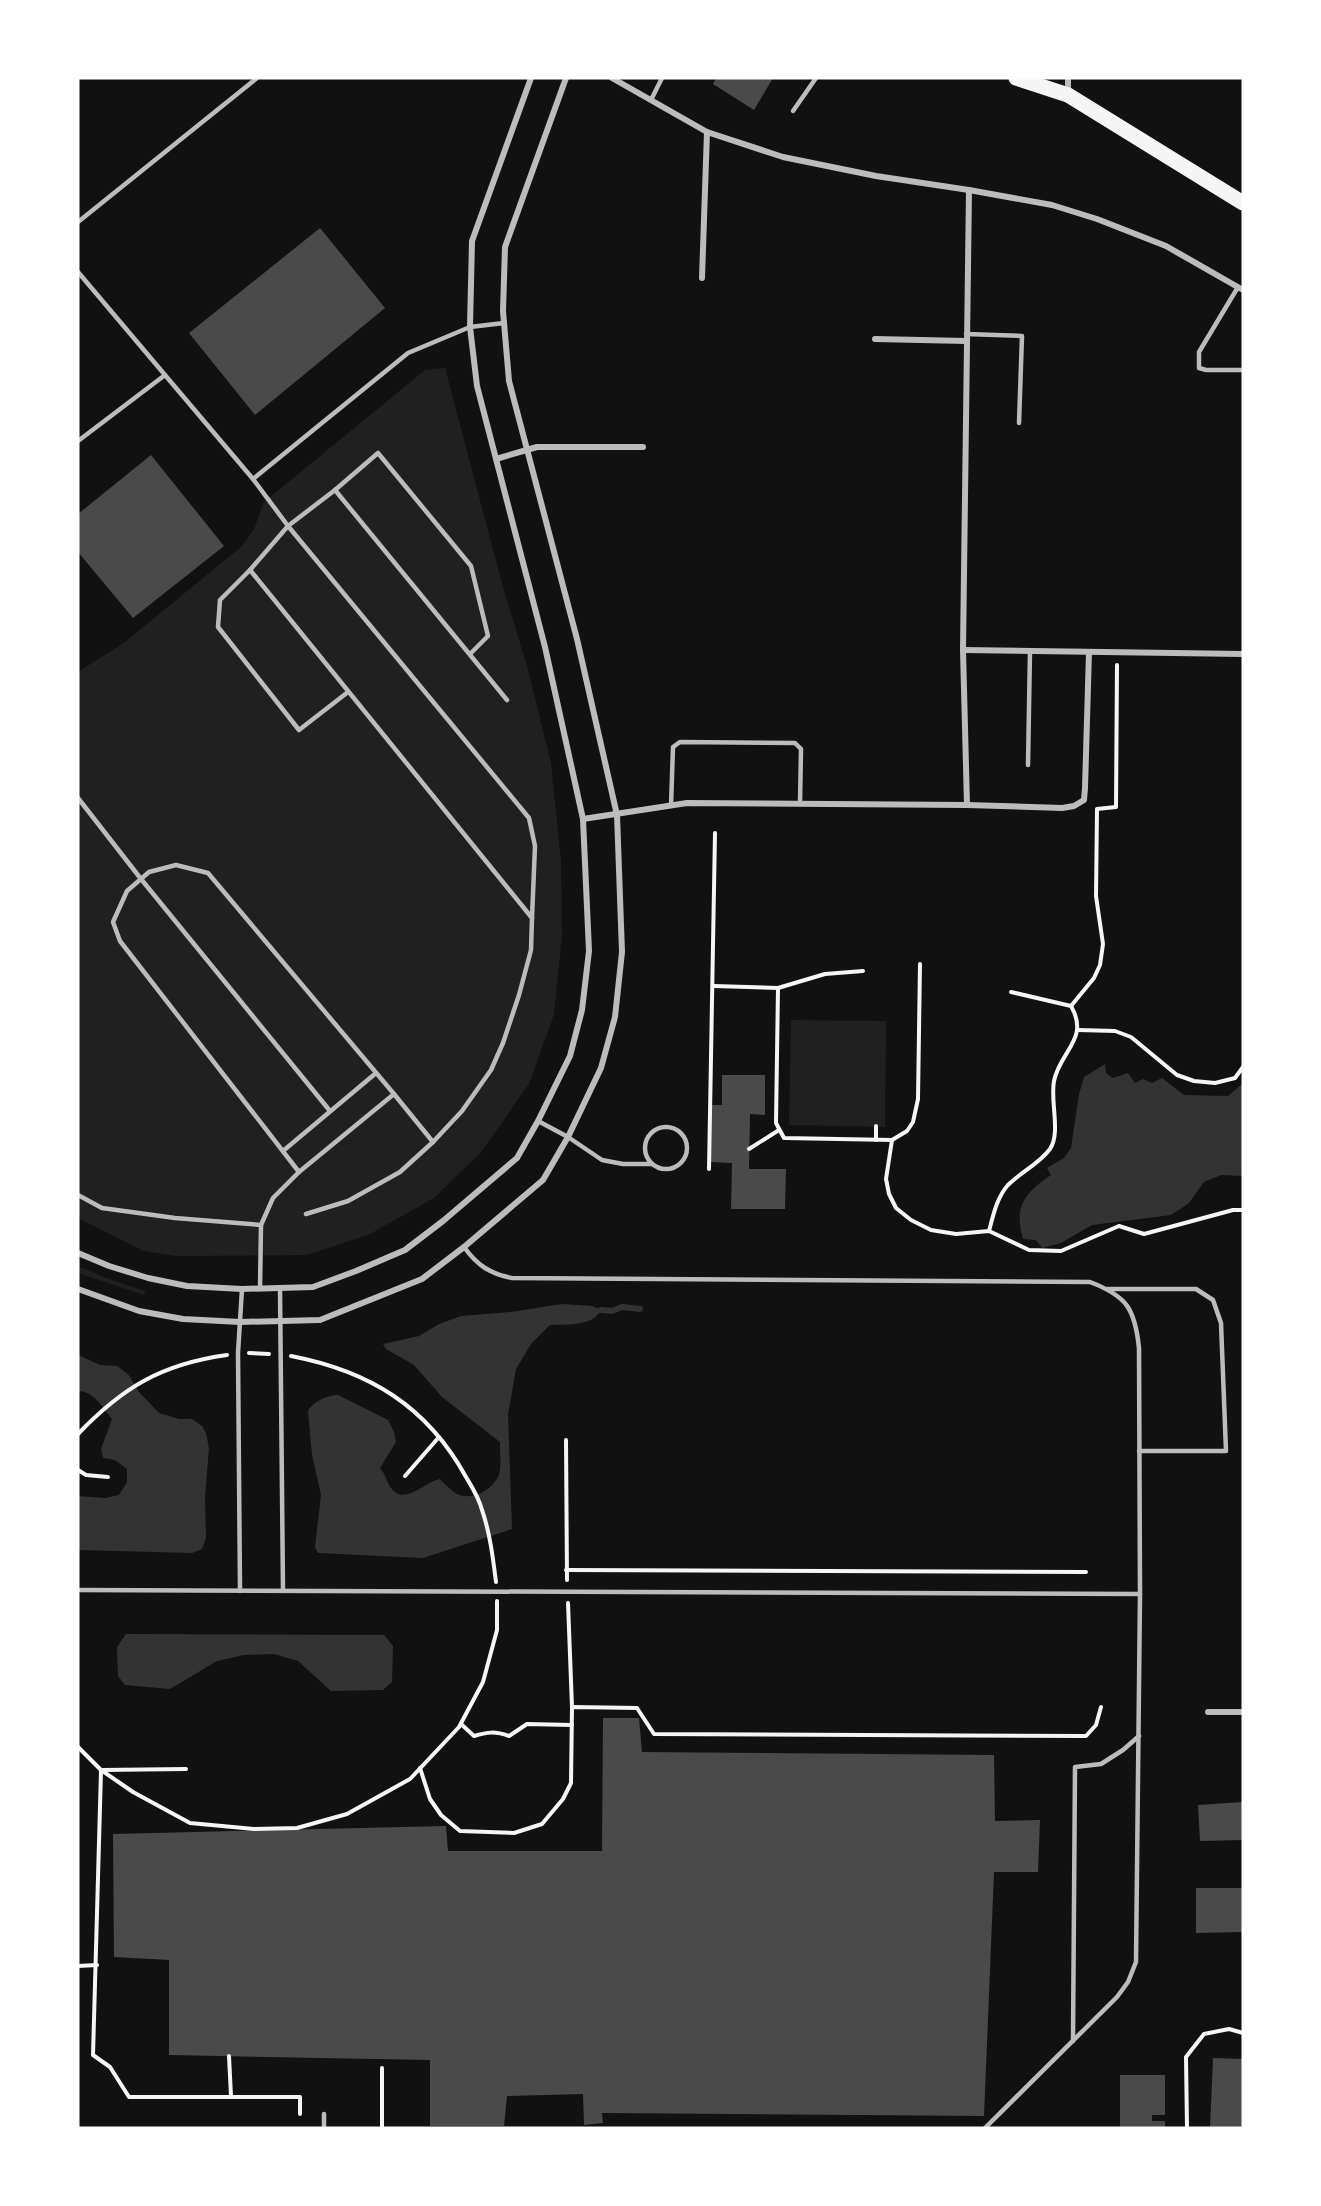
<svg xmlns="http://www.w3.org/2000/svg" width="1321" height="2206" font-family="'Sofia Sans Condensed',sans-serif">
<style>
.green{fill:#202020}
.water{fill:#333}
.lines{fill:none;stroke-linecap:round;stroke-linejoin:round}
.stream{stroke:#333;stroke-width:6}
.building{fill:#4a4a4a}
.path{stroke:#f5f5f5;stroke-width:4}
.service{stroke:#bcbcbc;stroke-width:4.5}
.minor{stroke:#bcbcbc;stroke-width:6}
.primary{stroke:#f5f5f5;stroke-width:15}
</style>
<rect width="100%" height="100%" fill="#111"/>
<g class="green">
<polygon points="445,368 503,587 527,666 551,763 561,861 562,935 554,1014 529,1084 481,1152 434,1198 370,1234 307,1255 177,1256 143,1251 78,1218 78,672 125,642 242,546 255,527 264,502 425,370"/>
<polygon points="791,1020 886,1021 885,1127 789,1125"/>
<polygon points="78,1266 112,1280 145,1291 144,1295 78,1273"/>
</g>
<g class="water">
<path d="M1105,1064L1106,1073L1113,1078L1128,1073L1135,1083L1143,1079L1152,1083L1162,1078L1184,1095L1228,1096L1243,1083V1176L1221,1175L1204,1182L1189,1203L1171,1215L1092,1225L1061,1243L1042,1248L1036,1240L1023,1239C1014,1207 1024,1193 1051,1175L1047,1168L1064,1158L1071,1148L1079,1094L1084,1077Z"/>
<path d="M562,1304L592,1306L601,1310C592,1327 567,1324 550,1325L531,1344L516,1369L508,1415L512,1529L423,1558L318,1553L315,1547L321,1495L312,1455L308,1411C312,1402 328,1395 338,1395L388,1420L394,1432L396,1442L380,1468C385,1474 386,1479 389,1485C403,1509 423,1482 440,1479C446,1485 455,1495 463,1496C479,1498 497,1486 500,1471C501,1462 500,1452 500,1442L442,1397L414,1365L386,1349L383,1344L419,1336L439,1324L461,1316L511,1312Z"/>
<path d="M78,1355L100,1365L117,1366L128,1374L139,1392L159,1413L179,1419H192L202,1426L206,1433L209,1448L205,1497L206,1538L202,1549L192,1553L78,1550V1496L105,1498L119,1495L127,1482V1469L115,1460L103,1458L101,1449L112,1419C103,1408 94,1391 78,1391Z"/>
<polygon points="126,1634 384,1635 393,1646 392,1682 383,1690 331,1691 298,1661 274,1654 244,1655 217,1661 170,1689 125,1685 118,1676 117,1647"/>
</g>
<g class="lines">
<polyline class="stream" points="601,1310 612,1311 622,1307 640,1309"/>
</g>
<g class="building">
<polygon points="716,78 773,78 754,110 713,84"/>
<polygon points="320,228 385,308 255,415 189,333"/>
<polygon points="151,455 224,546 133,618 78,552 78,514"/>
<polygon points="722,1075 765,1075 765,1115 750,1114 749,1169 786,1169 785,1209 731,1209 732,1163 710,1162 710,1105 722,1105"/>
<polygon points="603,1718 639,1718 642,1752 994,1755 995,1821 1040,1820 1038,1872 994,1872 984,2116 602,2113 603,2123 584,2125 583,2094 507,2096 504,2126 430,2126 430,2060 169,2055 169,1960 114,1957 113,1834 446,1826 448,1851 602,1851"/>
<polygon points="1243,1802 1243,1840 1200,1841 1198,1805"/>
<polygon points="1196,1888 1243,1888 1243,1932 1196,1933"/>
<polygon points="1213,2058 1243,2059 1243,2128 1210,2128"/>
<polygon points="1120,2075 1165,2075 1165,2115 1152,2115 1152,2121 1165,2121 1165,2128 1120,2128"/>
</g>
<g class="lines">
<g class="path">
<polyline points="920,964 918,1099 913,1122 907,1131 892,1140 886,1179 889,1194 896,1208 911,1220 931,1230 956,1234 989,1231 1029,1250 1061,1251 1119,1226 1144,1234 1233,1210 1243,1210"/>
<polyline points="714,986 778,988 825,974 863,971"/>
<polyline points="778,988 776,1123 784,1138 892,1140"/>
<polyline points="1071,1006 1094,978 1100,965 1103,944 1096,896 1097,809 1116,807 1117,665"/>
<polyline points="1078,1030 1115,1031 1131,1037 1177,1075 1194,1081 1215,1083 1235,1078 1243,1067"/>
<polyline points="876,1126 876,1140"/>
<polyline points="749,1149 779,1130"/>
<polyline points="709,1169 715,833"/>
<path d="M989,1231C993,1216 997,1197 1008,1185C1021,1172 1039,1164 1050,1149C1061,1133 1050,1101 1054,1081C1060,1051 1090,1039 1071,1006L1011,992"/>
<polyline points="249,1353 269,1354"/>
<path d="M291,1356C369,1371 427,1406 466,1477C472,1487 479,1498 482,1510C490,1533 493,1558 496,1582"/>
<path d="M78,1434C123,1387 162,1364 227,1355"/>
<polyline points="566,1440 567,1580"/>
<polyline points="78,1470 86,1475 108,1477"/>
<polyline points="405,1476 439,1437"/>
<polyline points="566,1570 1086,1572"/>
<polyline points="568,1603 572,1707"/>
<path d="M461,1724L474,1736C487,1732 495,1731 509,1736L527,1724L572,1725"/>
<polyline points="78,1747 101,1770 133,1792 190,1823 254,1829 297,1828 347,1814 410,1779 459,1727 483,1682 497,1630 497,1601"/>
<polyline points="420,1768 430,1799 441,1815 460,1831 514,1833 542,1824 563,1799 571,1783 572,1707 637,1708 654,1734 1086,1736 1096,1725 1101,1707"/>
<polyline points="102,1770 186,1769"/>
<polyline points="101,1771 93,2055 110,2067 129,2097 300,2097 300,2114"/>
<polyline points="78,1966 97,1965"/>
<polyline points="229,2056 231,2096"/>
<polyline points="382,2068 382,2128"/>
<polyline points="1187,2128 1186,2057 1204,2034 1229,2029 1243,2033"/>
</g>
<g class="service">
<polyline points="651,100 662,78"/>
<polyline points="793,111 816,78"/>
<polyline points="78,222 257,78"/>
<polyline points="78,272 165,375"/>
<polyline points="1238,287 1199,352 1199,368 1206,370 1243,370"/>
<polyline points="966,334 1022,336 1019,423"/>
<polyline points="78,441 165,375 253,479 408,353 470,327 504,323"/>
<polyline points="253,479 288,526 529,818 535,846 532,918 531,950 519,995 503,1043 491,1070 462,1111 433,1142"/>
<polyline points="335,490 507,700"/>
<polyline points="250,570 220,600 218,627 299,730 348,692"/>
<polyline points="470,654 488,636 471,566 378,453 335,490 288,526 250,570 532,918"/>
<polyline points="1028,765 1030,651"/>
<polyline points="78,798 141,879 330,1111"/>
<polyline points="671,806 673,747 680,742 795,743 801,749 800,804"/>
<polyline points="538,1121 568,1137 602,1160 623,1164 652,1164"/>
<circle cx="666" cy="1148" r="21"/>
<polyline points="283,1151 376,1073"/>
<polyline points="299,1172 120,941 113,922 127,891 149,872 176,865 208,873 394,1094"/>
<polyline points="78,1195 102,1208 175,1218 261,1225"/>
<path d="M464,1247C477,1265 490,1274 512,1278L1090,1282C1127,1296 1135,1309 1139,1348L1140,1594L1136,1962L1128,1982L1117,1997L985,2128"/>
<polyline points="280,1288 283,1591"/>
<polyline points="260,1289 261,1225 273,1198 299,1172 394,1094 433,1142 400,1172 348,1201 306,1214"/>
<polyline points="1107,1289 1196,1289 1213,1300 1221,1323 1226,1451 1139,1451"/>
<polyline points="78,1590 1140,1594"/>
<polyline points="240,1591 238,1353 242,1289"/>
<polyline points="1073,2041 1075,1767 1101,1764 1123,1750 1139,1736"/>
<polyline points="324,2114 324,2128"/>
</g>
<g class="minor">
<polyline points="612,78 707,132 783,157 876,176 969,190 1052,205 1097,219 1166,246 1243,290"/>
<polyline points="1068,95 1068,78"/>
<polyline points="702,278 707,132"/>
<polyline points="875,339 966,341"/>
<polyline points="496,459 537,447 643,447"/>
<polyline points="963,650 1243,654"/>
<polyline points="967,805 963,650 969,190"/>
<polyline points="583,819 687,803 967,805 1062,808 1074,806 1084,800 1085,788 1089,652"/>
<polyline points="78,1253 109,1266 148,1278 187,1286 242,1289 313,1287 356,1271 405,1250 443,1221 517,1158 538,1121 570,1056 582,1010 589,951 583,819 545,647 477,386 470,327 472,241 531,78"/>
<polyline points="78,1289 139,1311 183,1319 240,1322 320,1320 422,1279 464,1247 543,1180 568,1137 601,1068 615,1017 622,952 617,815 577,639 509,381 503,311 505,247 566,78"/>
<polyline points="1208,1712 1243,1712"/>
</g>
<polyline class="primary" points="1016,78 1068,95 1243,203"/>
</g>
<rect width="1321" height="2206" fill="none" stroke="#ffffff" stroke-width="159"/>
</svg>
